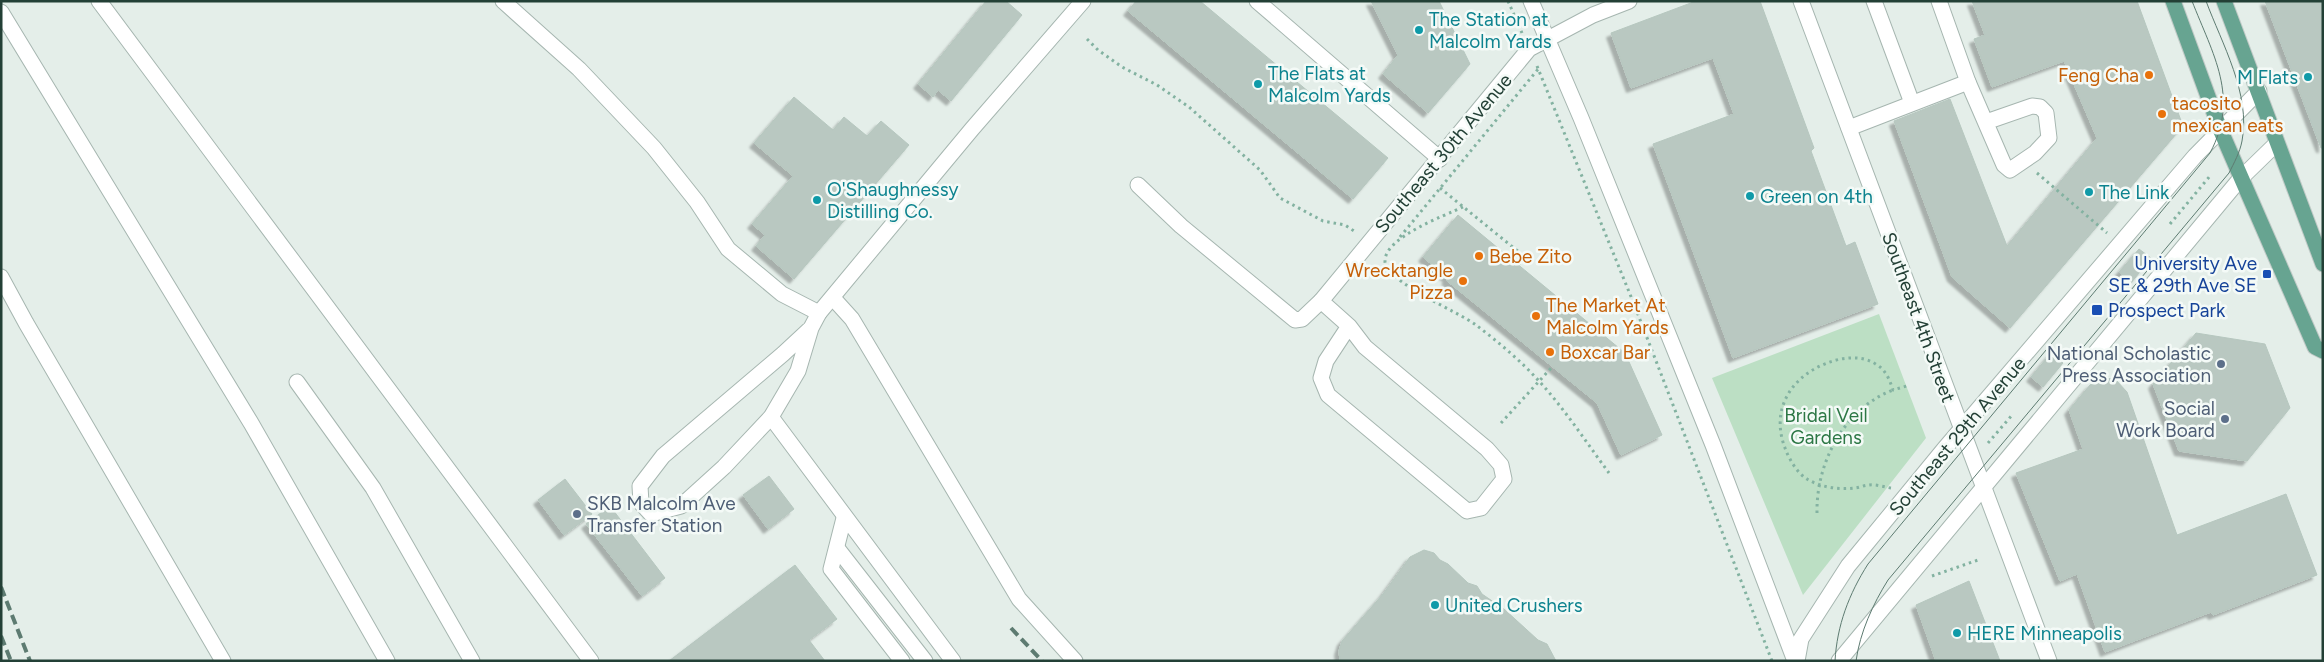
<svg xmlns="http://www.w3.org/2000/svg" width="2324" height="662" font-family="Figtree,sans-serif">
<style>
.green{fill:#bcdfc4}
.building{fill:#b9c8c1;stroke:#b6c7bf;filter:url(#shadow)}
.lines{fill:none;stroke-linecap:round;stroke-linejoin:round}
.minor-casing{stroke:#a6b6b0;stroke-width:17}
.major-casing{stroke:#c1cac7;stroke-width:17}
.path{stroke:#83b2a1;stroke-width:3;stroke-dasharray:2.5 4;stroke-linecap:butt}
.minor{stroke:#fff;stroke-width:15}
.major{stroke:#67a491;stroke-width:15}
.tram{stroke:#5d7b71;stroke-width:1}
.rail{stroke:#5d7b71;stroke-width:4;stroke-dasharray:10 5;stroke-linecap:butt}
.culture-dot{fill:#0f9aa8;stroke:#f4faf7;stroke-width:2}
.food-dot{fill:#e8710a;stroke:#f4faf7;stroke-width:2}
.transit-dot{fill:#1a4fb4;stroke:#f4faf7;stroke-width:2}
.service-dot{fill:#5c6f8a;stroke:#f4faf7;stroke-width:2}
.labels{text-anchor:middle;stroke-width:5;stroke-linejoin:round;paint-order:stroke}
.culture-label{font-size:19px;fill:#0d838f;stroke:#f4faf7;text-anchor:start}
.food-label{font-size:19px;fill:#c56008;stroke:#f4faf7;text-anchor:start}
.street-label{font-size:19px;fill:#234036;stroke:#f4faf7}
.transit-label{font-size:19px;fill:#164399;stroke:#f4faf7;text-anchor:end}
.service-label{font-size:19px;fill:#4e5e75;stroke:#f4faf7;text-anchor:end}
.park-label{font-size:19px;fill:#2c7745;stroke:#f4faf7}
</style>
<defs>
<filter id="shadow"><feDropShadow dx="-4.5" dy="4.5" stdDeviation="1" flood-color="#0004"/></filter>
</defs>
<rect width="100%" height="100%" fill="#e4eee9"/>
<polygon class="green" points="1879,314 1926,438 1803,595 1712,378"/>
<g class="building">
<polygon points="986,1 1006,1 1022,15 951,101 938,90 933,97 918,84"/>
<polygon points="1136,1 1200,1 1388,158 1353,199 1128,11"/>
<polygon points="1371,1 1439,1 1470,64 1428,113 1383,74 1398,55"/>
<polygon points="1696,1 1760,1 1814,148 1811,151 1846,246 1855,242 1878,304 1733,358 1653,144 1734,114 1713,58 1631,88 1611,33"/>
<polygon points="1972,1 2137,1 2183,126 2010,328 1952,277 1894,121 1950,99 2007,246 2097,138 2064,61 1992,87 1974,39 1985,35"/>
<polygon points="2265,1 2323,1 2323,148 2321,148"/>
<polygon points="794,97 833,130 844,117 867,136 881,121 909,145 794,279 756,246 765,235 752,224 793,176 754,143"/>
<polygon points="1458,215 1625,353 1662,435 1621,455 1597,403 1446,280 1448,278 1423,257"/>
<polygon points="2139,249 2151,258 2131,283 2119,272"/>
<polygon points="2196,333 2265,344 2290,408 2247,461 2179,451 2153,384"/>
<polygon points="2051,353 2063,363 2043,387 2031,377"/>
<polygon points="2103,378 2115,379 2127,392 2177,535 2286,494 2317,575 2213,615 2211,612 2105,652 2077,574 2060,581 2016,473 2083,449 2069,410 2090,385"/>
<polygon points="769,476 794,509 768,529 743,495"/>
<polygon points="565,479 592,514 564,535 538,500"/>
<polygon points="610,506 665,578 642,596 586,524"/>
<polygon points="1424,550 1434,553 1440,560 1448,564 1468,583 1477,586 1482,594 1504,609 1538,640 1547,644 1556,661 1340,661 1339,651 1342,641 1383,594 1410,557"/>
<polygon points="795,565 837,619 809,640 825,661 669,661"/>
<polygon points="1969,581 2000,661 1936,661 1916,605"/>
</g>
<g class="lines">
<defs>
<g id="minor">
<polyline points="99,1 591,661"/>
<polyline points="503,1 579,69 654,148 697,202 728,249 782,294 819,313"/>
<polyline points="1257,1 1440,159"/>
<polyline points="1531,1 1581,118 1713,445 1795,661"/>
<polyline points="1801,1 2049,661"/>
<polyline points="1874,1 1912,103"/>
<polyline points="1,12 251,423 387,661"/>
<polyline points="1968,82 2004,165 2010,170 2035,153 2049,138 2046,113 2040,107 2032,106 1986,122"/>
<polyline points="1849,128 1968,82 1939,1"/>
<polyline points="1138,185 1181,226 1295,320 1302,319 1321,301"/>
<polyline points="1,277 26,323 223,661"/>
<polyline points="833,298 852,319 1019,599 1075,661"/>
<polyline points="1349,326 1326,361 1321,378 1328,395 1467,511 1481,508 1504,479 1501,465 1487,449 1365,347 1349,326 1321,301 1529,49 1593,15 1629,1"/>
<polyline points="811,328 798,371 771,417 724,467 681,506 651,514 641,503 640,486 663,456 783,354 811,328 819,313 972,129 1083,1"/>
<polyline points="297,382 373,488 472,661"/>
<polyline points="771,417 953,661"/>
<polyline points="844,518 831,569 902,661"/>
<polyline points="837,548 925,661"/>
<polyline points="1797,661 1801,639 1848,566 1945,448 2195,156 2259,91"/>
<polyline points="1839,661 2240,179 2276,144"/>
</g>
<g id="major">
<polyline points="2173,1 2220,129 2315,347 2323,351"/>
<polyline points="2224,1 2323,264"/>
</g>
</defs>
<use href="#minor" class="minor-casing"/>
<use href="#major" class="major-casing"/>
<g class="path">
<polyline points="1508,1 1522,33"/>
<polyline points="1087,39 1098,50 1122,67 1157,85 1189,107 1260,170 1280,198 1323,221 1345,225 1354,231"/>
<polyline points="1537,66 1634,304 1772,661"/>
<polyline points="2037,173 2107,233"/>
<polyline points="1440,188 1525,257 1519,264"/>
<path d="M1463,207C1444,216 1385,237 1385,261C1384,281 1459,312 1476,325C1497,341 1520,360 1538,380C1564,408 1586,442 1609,473"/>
<polyline points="2170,224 2210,176"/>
<polyline points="1400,237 1539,68"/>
<polyline points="1501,423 1552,367"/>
<polyline points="1988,443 2013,414"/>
<path d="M1891,488C1884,487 1876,484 1869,485C1864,485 1859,488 1854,488C1838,490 1820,487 1807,479C1797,473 1789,459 1785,448C1768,404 1798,368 1841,359C1853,357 1866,357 1877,365C1886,370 1890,381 1893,390L1910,385"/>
<path d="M1817,513C1816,462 1845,408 1893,390"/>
<polyline points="1932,576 1978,560"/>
</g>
<use href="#minor" class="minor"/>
<use href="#major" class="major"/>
<g class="tram">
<path d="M1835,661C1837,625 1849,594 1868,564L2210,153C2240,97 2213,55 2192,1"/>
<path d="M1856,661C1860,632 1873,604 1888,580L2229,173C2234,163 2240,152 2242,141C2251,94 2222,44 2206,1"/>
</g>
<g class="rail">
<polyline points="1,587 30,661"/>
<polyline points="1011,628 1042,661"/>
<polyline points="1,636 11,661"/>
</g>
</g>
<g class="culture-dot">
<circle cx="1419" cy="30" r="5"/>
<circle cx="2308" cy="77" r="5"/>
<circle cx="1258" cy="84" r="5"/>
<circle cx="2089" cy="192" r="5"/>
<circle cx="1750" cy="196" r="5"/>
<circle cx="817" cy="200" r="5"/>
<circle cx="1435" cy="605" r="5"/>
<circle cx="1957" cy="633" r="5"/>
</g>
<g class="food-dot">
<circle cx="2149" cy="75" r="5"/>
<circle cx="2162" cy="114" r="5"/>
<circle cx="1479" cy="256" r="5"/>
<circle cx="1463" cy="281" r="5"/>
<circle cx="1536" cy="316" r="5"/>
<circle cx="1550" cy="352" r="5"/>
</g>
<g class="transit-dot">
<rect x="2262" y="269" width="10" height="10" rx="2.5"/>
<rect x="2091" y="304" width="12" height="12" rx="2.5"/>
</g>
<g class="service-dot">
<circle cx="2221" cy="364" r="5"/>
<circle cx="2225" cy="419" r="5"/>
<circle cx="577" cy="514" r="5"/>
</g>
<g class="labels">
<g class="culture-label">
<text x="1429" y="26">The Station at<tspan x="1429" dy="22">Malcolm Yards</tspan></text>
<text x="1268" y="80">The Flats at<tspan x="1268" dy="22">Malcolm Yards</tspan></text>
<text x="2298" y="84" text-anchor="end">M Flats</text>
<text x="827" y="196">O'Shaughnessy<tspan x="827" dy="22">Distilling Co.</tspan></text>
<text x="2099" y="199">The Link</text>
<text x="1760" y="203">Green on 4th</text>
<text x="1445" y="612">United Crushers</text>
<text x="1967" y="640">HERE Minneapolis</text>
</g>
<g class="food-label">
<text x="2139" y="82" text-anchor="end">Feng Cha</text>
<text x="2172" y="110">tacosito<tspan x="2172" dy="22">mexican eats</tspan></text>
<text x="1489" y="263">Bebe Zito</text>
<text x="1453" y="277" text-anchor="end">Wrecktangle<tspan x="1453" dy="22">Pizza</tspan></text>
<text x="1546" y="312">The Market At<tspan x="1546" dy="22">Malcolm Yards</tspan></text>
<text x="1560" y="359">Boxcar Bar</text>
</g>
<g class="street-label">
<text transform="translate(1443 153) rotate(-50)" y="7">Southeast 30th Avenue</text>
<text transform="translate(1919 317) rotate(70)" y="7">Southeast 4th Street</text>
<text transform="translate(1957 436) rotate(-50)" y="7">Southeast 29th Avenue</text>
</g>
<g class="transit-label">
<text x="2257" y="270">University Ave<tspan x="2257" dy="22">SE &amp; 29th Ave SE</tspan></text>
<text x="2108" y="317" text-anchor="start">Prospect Park</text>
</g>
<g class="service-label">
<text x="2211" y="360">National Scholastic<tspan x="2211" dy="22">Press Association</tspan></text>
<text x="2215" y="415">Social<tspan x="2215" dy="22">Work Board</tspan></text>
<text x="587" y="510" text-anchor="start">SKB Malcolm Ave<tspan x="587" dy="22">Transfer Station</tspan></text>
</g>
<g class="park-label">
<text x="1826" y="422">Bridal Veil<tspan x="1826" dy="22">Gardens</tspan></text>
</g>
</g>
<rect width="2324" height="662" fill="none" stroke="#234036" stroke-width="5"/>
</svg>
